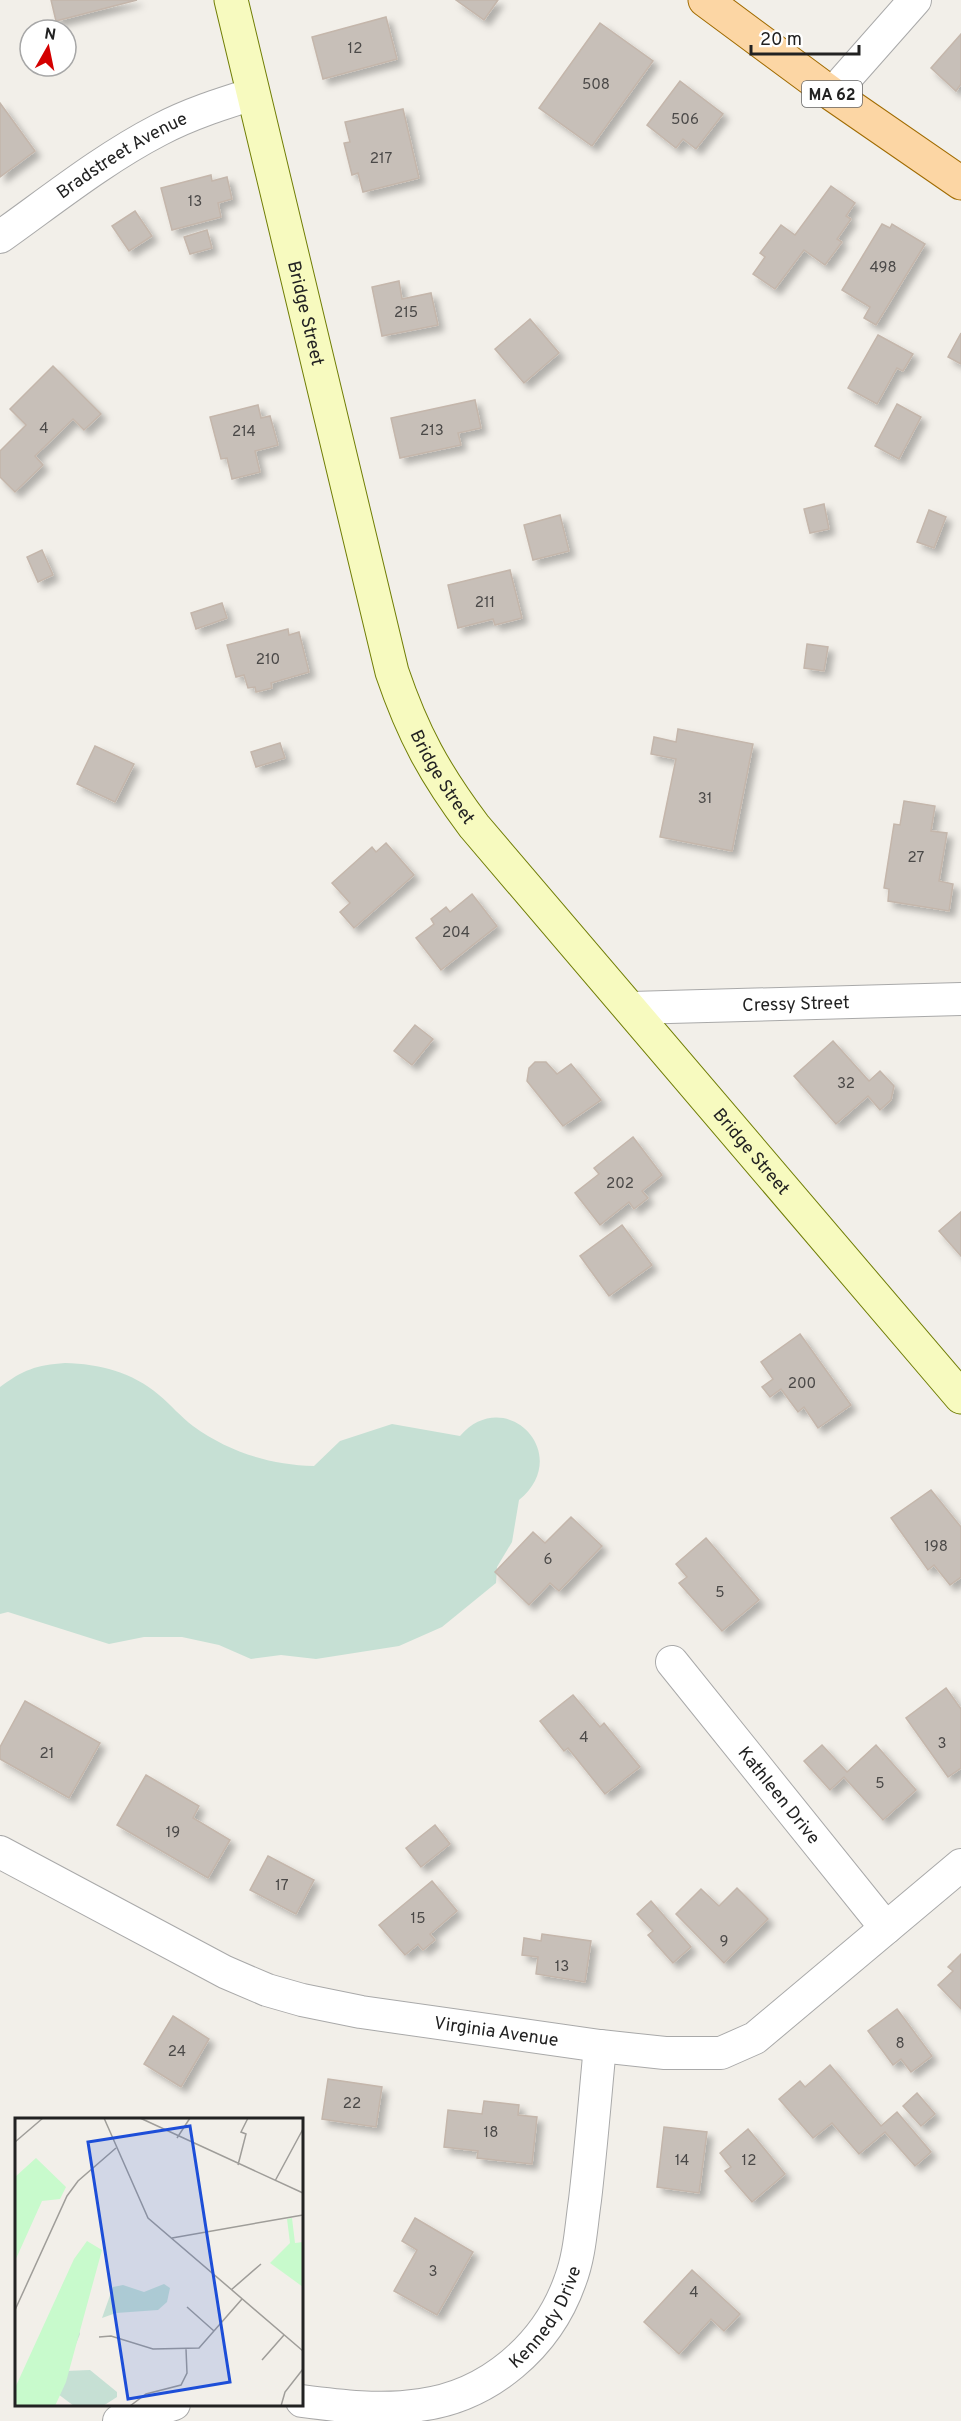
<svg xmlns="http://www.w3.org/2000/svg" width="961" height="2421" font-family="Overpass,sans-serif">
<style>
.wetland{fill:#c6e0d4}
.building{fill:#c7bfb8;stroke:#c4b6ab;stroke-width:1.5;filter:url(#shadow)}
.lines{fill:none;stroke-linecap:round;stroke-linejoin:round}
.minor-casing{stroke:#a9a9a9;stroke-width:34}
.secondary-casing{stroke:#707d05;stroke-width:35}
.primary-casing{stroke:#a06b00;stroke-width:35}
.minor{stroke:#fff;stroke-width:32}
.secondary{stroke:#f7fabf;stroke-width:33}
.primary{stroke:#fcd6a4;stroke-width:33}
.labels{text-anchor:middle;stroke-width:4.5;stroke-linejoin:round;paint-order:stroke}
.number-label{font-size:15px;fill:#4b4948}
.shield{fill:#fff;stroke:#646464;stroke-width:1.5}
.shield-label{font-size:16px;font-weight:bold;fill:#222}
.street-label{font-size:18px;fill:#222;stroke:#fff}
.inset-road{fill:none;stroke:#9f9d99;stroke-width:1.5}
.view{fill:#1d4ed8;fill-opacity:0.15;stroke:#1d4ed8;stroke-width:3}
.inset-edge{fill:none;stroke:#222;stroke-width:3}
</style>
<defs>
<filter id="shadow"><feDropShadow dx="5.5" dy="5.5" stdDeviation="3" flood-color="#0004"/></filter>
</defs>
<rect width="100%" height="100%" fill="#f2efe9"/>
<path class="wetland" d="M65,1363C100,1364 132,1372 159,1395C171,1405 181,1417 193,1426C229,1452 270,1465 314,1466L340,1441L392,1424L460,1436C505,1384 575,1454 519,1500L512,1542L497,1567L496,1583L442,1627L399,1646L316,1659L281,1655L251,1659L219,1645L182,1637H144L109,1644L8,1612L0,1614V1387C23,1370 36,1365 65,1363Z"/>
<g class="building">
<polygon points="51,0 137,0 56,21"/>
<polygon points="456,0 498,0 484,20"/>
<polygon points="386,17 397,59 323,79 312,37"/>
<polygon points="600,23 653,61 592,146 539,108"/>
<polygon points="961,34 961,84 956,91 931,68"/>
<polygon points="680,81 723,114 696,149 683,139 676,148 647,125"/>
<polygon points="0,103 35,151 0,177"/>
<polygon points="403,109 419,178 363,192 358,173 352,175 344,143 350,142 345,122"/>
<polygon points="211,175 212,181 227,177 232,199 218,203 221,217 172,230 161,188"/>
<polygon points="831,186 855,203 846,216 851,219 837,239 842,242 825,265 804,250 775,289 753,274 765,257 760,253 781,225 795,235"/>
<polygon points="135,211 152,236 129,251 112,226"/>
<polygon points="882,224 890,228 892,224 925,244 876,325 864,318 870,307 842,290"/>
<polygon points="207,230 212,248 190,254 184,237"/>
<polygon points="399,281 402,299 431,293 438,325 382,336 372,287"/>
<polygon points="530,319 559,353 524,383 495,349"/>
<polygon points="961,333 961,364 948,357"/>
<polygon points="878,335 913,354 903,371 897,368 877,404 848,388"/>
<polygon points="53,366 101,414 84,430 73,419 35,456 43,465 15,492 0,477 0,451 26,425 10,409"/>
<polygon points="475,400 481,428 458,433 461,445 400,458 391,418"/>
<polygon points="897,404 921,417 899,459 875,446"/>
<polygon points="258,405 261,418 270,416 278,445 255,451 260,472 232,479 227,458 221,459 210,417"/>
<polygon points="824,504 829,529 810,533 804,509"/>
<polygon points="929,510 946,517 934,548 917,542"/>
<polygon points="560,515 569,551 533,560 524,525"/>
<polygon points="42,550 53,575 38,582 27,557"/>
<polygon points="510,570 522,618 495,625 493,619 458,628 448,585"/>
<polygon points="222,603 227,618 196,629 191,613"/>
<polygon points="288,629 289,635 299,632 309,672 271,683 272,688 256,692 255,687 248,688 244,675 236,677 227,645"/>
<polygon points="807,644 828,647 824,671 804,668"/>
<polygon points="678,729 753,744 732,851 660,837 676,759 651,754 654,737 676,742"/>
<polygon points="280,743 285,758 256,767 251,752"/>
<polygon points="95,746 134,764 115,802 77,784"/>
<polygon points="904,801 935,806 931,831 947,833 939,881 953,884 949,911 888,901 889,889 884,888 894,824 900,825"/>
<polygon points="386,843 414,875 354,928 340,912 350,903 332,883 372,847 376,852"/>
<polygon points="472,894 497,926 441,970 416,938 434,924 431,919 446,907 450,912"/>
<polygon points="415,1025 433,1039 412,1065 394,1051"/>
<polygon points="833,1041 869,1081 880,1071 894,1086 891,1100 880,1110 868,1096 836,1124 794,1076"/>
<polygon points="535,1062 546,1062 557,1074 571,1064 601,1100 563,1126 527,1081 529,1068"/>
<polygon points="633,1137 662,1175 642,1191 648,1198 634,1209 629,1202 600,1225 575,1193 599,1174 594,1168"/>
<polygon points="961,1212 961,1256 939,1231"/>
<polygon points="622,1225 652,1265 609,1296 580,1256"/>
<polygon points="800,1334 851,1405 818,1428 804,1407 798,1412 781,1389 770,1397 762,1387 773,1379 761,1362"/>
<polygon points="931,1490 961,1527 961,1577 950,1585 934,1565 928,1570 891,1518"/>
<polygon points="571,1517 602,1546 559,1591 550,1583 529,1605 495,1572 533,1532 545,1543"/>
<polygon points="706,1538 759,1600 722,1631 679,1583 687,1577 676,1564"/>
<polygon points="946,1688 961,1709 961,1768 948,1777 906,1718"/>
<polygon points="573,1695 600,1727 604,1723 640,1767 605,1794 568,1748 564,1751 540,1721"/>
<polygon points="25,1701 100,1743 69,1798 0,1759 0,1747"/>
<polygon points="822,1745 847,1772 876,1745 916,1790 883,1820 844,1777 830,1790 804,1761"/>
<polygon points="146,1775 199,1806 193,1818 230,1840 208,1878 117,1825"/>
<polygon points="435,1825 450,1844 421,1867 406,1848"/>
<polygon points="268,1856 314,1880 296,1914 250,1890"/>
<polygon points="432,1881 457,1911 430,1934 435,1940 423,1950 418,1944 405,1955 379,1925"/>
<polygon points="737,1888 768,1919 724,1963 676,1914 701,1889 719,1906"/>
<polygon points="651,1901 691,1947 673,1963 648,1935 653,1931 637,1914"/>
<polygon points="542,1934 591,1941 585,1982 536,1974 538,1957 522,1955 524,1938 541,1941"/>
<polygon points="961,1954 961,2009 938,1985 953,1971 948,1967"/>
<polygon points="897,2009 932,2056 911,2072 901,2059 893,2065 868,2031"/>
<polygon points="173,2016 209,2039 181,2087 144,2064"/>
<polygon points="830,2065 881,2126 897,2112 931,2152 915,2166 885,2132 859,2154 832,2123 813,2138 779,2099 800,2081 805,2087"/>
<polygon points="328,2079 382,2087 376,2127 322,2119"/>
<polygon points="917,2093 935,2114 921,2126 903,2106"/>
<polygon points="484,2101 519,2105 518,2115 537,2117 532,2164 477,2158 478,2151 444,2147 448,2110 482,2114"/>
<polygon points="664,2127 707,2132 699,2193 657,2187"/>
<polygon points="748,2129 785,2174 752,2202 725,2171 731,2167 720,2153"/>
<polygon points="415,2218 473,2252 437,2315 394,2291 417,2250 402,2241"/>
<polygon points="692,2270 740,2314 724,2331 711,2319 679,2354 644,2322"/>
</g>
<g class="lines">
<defs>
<g id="minor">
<polyline points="832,94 915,0"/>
<path id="s1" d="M0,237C52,200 103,159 159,130C189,114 221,104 253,94"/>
<path id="s2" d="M631,1008L961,999"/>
<path id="s3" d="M672,1662L886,1928"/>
<path id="s4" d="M0,1852L225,1972L267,1990L302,2000L361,2012L600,2046L665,2053H721L755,2038L961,1865"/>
<path id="s5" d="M302,2401C340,2406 381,2411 420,2405C489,2396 547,2346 570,2281C580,2255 581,2227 585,2200C591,2149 595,2098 600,2046"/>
<polyline points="119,2421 174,2404"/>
</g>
<g id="secondary">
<path id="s6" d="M231,0L392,672C413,734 435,774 474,826L961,1397"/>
</g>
<polyline id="primary" points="705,0 832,94 961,183"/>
</defs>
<use href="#minor" class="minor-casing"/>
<use href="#secondary" class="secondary-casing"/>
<use href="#primary" class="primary-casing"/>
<use href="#minor" class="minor"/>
<use href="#secondary" class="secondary"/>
<use href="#primary" class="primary"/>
</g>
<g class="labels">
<g class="number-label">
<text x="355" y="53">12</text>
<text x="596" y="89">508</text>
<text x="685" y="124">506</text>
<text x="381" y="163">217</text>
<text x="195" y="206">13</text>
<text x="883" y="272">498</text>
<text x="406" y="317">215</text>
<text x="44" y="433">4</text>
<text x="432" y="435">213</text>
<text x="244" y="436">214</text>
<text x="485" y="607">211</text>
<text x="268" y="664">210</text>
<text x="705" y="803">31</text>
<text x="916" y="862">27</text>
<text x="456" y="937">204</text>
<text x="846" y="1088">32</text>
<text x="620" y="1188">202</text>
<text x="802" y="1388">200</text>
<text x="936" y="1551">198</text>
<text x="548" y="1564">6</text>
<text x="720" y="1597">5</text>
<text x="584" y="1742">4</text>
<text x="942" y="1748">3</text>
<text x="47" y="1758">21</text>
<text x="880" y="1788">5</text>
<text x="173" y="1837">19</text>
<text x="282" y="1890">17</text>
<text x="418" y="1923">15</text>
<text x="724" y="1946">9</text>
<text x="562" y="1971">13</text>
<text x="900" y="2048">8</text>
<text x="177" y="2056">24</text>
<text x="352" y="2108">22</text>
<text x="491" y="2137">18</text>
<text x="682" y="2165">14</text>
<text x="749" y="2165">12</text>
<text x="433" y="2276">3</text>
<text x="694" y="2297">4</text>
</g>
<rect class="shield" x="802" y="81" width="60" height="26" rx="4.5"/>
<g class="shield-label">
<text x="832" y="100">MA 62</text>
</g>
<g class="street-label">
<text dy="6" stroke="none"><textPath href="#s1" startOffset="147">Bradstreet Avenue</textPath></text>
<text dy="6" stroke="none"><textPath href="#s6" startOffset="322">Bridge Street</textPath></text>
<text dy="6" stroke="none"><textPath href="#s6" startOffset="808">Bridge Street</textPath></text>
<text dy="6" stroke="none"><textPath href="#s2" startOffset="165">Cressy Street</textPath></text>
<text dy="6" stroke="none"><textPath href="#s6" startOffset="1294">Bridge Street</textPath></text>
<text dy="6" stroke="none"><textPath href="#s3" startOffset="171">Kathleen Drive</textPath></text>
<text dy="6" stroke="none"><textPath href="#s4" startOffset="534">Virginia Avenue</textPath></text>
<text dy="6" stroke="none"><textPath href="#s5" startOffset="279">Kennedy Drive</textPath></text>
</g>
</g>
<g transform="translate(15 2118)">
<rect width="288" height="288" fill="#f2efe9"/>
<path d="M49,164L65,216L50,253L75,252L102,274V279L88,288H59L43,276L1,288L0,278ZM149,166L155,170L152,184L143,192L101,195L87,200L98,169L108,167L129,174Z" fill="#c6e0d4"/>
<path d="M21,40L51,69L45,81L27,83L0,143V59ZM277,100L280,125L288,124V169L255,145L275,125L272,101ZM72,123L87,132L51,264L40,288H0V270L59,141Z" fill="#c8facc"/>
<path class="inset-road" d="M89,0L133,100L288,233M125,0L288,75M162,20L175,0M0,24L28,0M223,47L231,16L226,14L233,0M260,63L288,11M157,120L288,97M216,172L246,146M172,189L199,213M0,192L52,78L63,63L101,30M84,219L96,218L138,231L184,230L227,181M247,242L269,217M115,288L131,276L166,267L172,255L171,231M266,288L270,274L288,251"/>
<path class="view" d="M175,8L215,264L113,281L73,24Z"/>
<rect width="288" height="288" class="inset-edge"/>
</g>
<g transform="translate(48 48) rotate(9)"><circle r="28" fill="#ffffff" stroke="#a7a7a7" stroke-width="1.5"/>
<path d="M0-4.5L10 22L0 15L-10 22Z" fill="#d40000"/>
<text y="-9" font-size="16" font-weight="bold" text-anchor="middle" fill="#222222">N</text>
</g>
<path d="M751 45v9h108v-9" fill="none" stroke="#222222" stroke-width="3"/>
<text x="760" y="45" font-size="18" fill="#222222" stroke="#ffffff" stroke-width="4.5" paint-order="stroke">20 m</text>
</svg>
